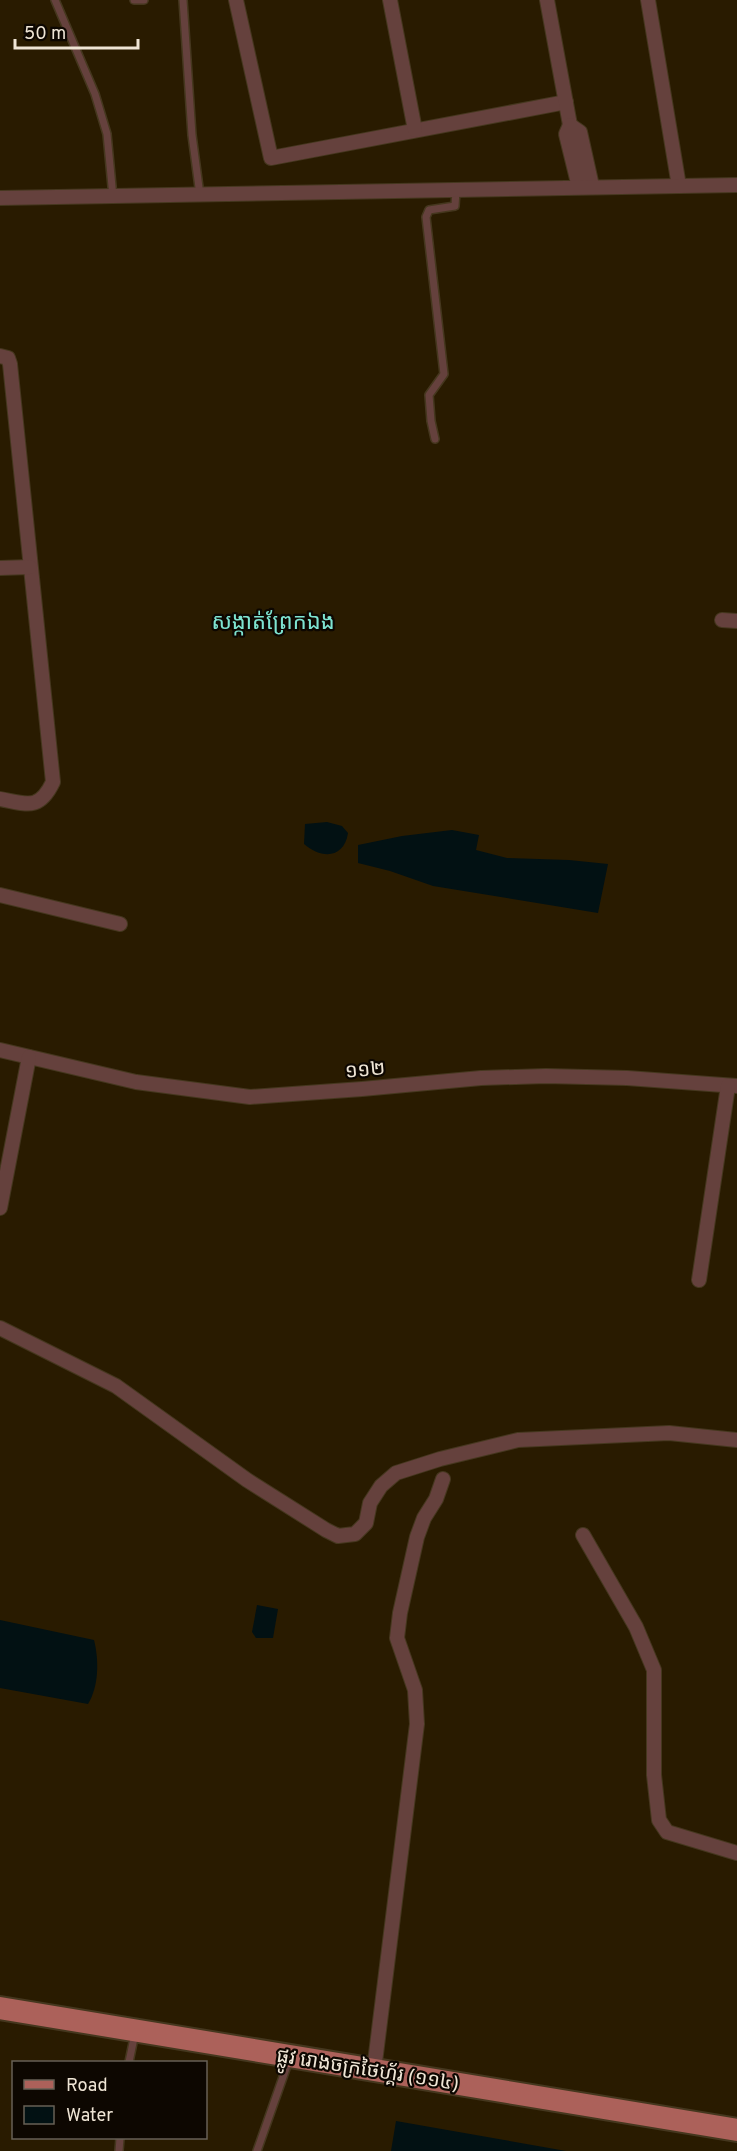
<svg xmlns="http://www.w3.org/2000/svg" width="737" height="2151" font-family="Overpass,'Noto Sans Khmer',sans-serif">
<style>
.water{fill:#021113}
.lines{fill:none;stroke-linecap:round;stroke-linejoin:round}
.lane-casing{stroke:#45371e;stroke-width:10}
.street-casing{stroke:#45371e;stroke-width:16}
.primary-casing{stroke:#45371e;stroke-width:26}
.lane{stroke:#65413d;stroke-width:7}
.street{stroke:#65413d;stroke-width:14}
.primary{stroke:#ac615a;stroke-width:22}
.labels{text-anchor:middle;stroke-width:4.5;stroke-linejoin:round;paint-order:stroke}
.street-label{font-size:20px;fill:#efe5d5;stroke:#0d0701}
.quarter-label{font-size:22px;fill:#7ee4d1;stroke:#0d0701}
</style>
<rect width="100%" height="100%" fill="#291b00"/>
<g class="water">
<path d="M327,822L342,826L348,833C344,859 321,859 304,844L305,824Z"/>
<polygon points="452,830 479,835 476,850 507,858 569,860 608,864 598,913 433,886 390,871 358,863 358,845 402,836"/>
<polygon points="257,1605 278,1609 273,1638 256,1638 252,1632"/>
<path d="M0,1620L94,1640C99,1660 99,1686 88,1704L0,1688Z"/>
<polygon points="396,2121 566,2151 391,2151"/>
</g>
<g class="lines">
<defs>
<g id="lane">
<polyline points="55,0 95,94 107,134 113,197"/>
<polyline points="134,0 144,0"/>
<polyline points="183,0 192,135 200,195"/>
<polyline points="435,439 431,421 429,395 444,374 426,217 429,210 455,206 456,191"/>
<polyline points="129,2062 135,2033"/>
<polyline points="119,2151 120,2138"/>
<polyline points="257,2151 289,2060"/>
</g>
<g id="street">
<polyline points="236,0 271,158 566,102"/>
<polyline points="390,0 415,130"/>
<polyline points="547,0 570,125"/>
<polyline points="648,0 679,186"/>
<polyline points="579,187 566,134 570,125 580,132 592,186"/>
<polyline points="0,198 737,185"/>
<path d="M0,356L8,358L10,364L53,782C39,811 27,804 0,799"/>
<polyline points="0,568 30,567"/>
<polyline points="722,620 737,621"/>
<polyline points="0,895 120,924"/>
<polyline points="0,1050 136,1082 250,1097 362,1089 481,1078 546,1076 627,1078 737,1086"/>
<polyline points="0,1208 29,1057"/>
<polyline points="699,1280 728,1086"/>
<polyline points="0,1328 116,1386 247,1480 326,1530 338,1536 355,1534 366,1523 370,1503 381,1486 396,1473 440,1459 518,1440 669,1433 737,1440"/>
<polyline points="583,1535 636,1627 654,1670 654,1775 659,1820 667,1832 737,1853"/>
<polyline points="374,2070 417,1724 415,1690 397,1638 400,1613 417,1537 424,1518 436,1499 443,1479"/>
</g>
<polyline id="primary" points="0,2008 737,2130"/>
</defs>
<use href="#lane" class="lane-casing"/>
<use href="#street" class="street-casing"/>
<use href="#primary" class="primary-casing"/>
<use href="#lane" class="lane"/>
<use href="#street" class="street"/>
<use href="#primary" class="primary"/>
</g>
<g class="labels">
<g class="street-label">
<text transform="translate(365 1069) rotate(-5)" y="7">១១២</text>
<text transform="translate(368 2069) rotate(9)" y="7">ផ្លូវ រោងចក្រថៃហ្គ័រ (១១៤)</text>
</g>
<g class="quarter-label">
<text x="273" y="629">សង្កាត់ព្រែកឯង</text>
</g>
</g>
<rect x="12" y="2061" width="195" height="78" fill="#0d0701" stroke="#676056" stroke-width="1.5"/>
<rect x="24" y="2080" width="30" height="9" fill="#ac615a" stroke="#676056" stroke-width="1.5"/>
<text x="66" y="2091" font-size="18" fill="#efe5d5">Road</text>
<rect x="24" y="2106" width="30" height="18" fill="#021113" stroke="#676056" stroke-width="1.5"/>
<text x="66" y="2121" font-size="18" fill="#efe5d5">Water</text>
<path d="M15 39v9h123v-9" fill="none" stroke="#efe5d5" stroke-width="3"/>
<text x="24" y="39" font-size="18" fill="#efe5d5" stroke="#0d0701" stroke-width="4.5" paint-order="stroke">50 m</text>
</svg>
